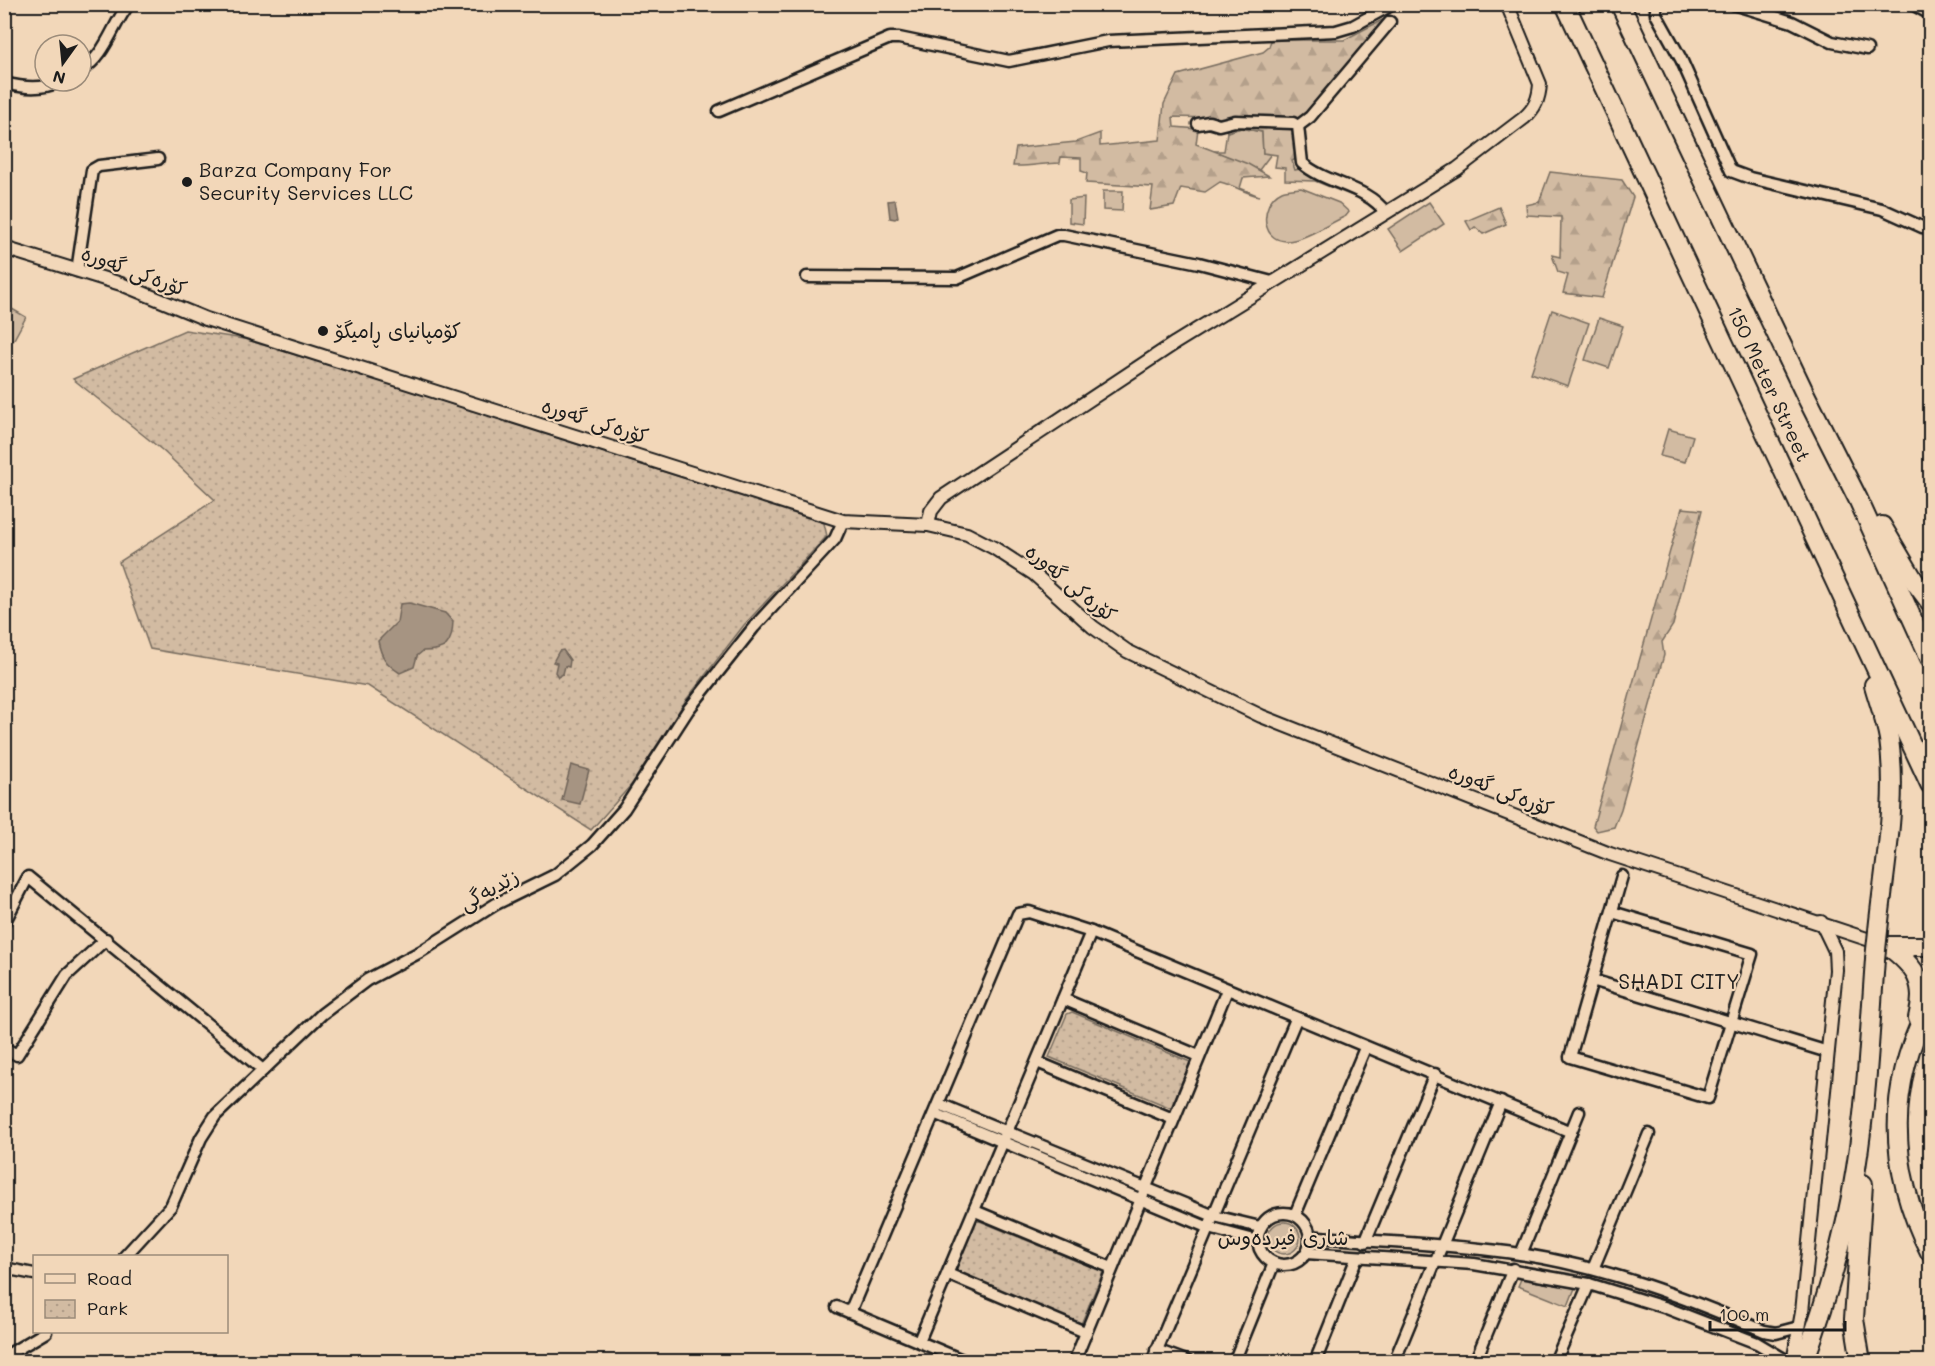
<svg xmlns="http://www.w3.org/2000/svg" width="1935" height="1366" font-family="Mali,'Playpen Sans Arabic',sans-serif">
<style>
.grass{fill:#d2bba2;stroke:#776c5f;stroke-width:1.5}
.forest{fill:url(#forest-firs);stroke:#776c5f;stroke-width:1.5}
.park{fill:url(#park-dots);stroke:#776c5f;stroke-width:1.5}
.water{fill:#a69482;stroke:#6f6459;stroke-width:1.5}
.lines{fill:none;stroke-linecap:round;stroke-linejoin:round}
.minor-casing{stroke:#1c1c1c;stroke-width:15}
.tertiary-casing{stroke:#1c1c1c;stroke-width:16}
.motorway-casing{stroke:#1c1c1c;stroke-width:22}
.minor{stroke:#f2d7b9;stroke-width:10}
.tertiary{stroke:#f2d7b9;stroke-width:12}
.motorway{stroke:#f2d7b9;stroke-width:18}
.motorway-bridge-casing{stroke:#1c1c1c;stroke-width:22;stroke-linecap:butt}
.motorway-bridge{stroke:#f2d7b9;stroke-width:18}
.poi-dot{fill:#1c1c1c;stroke:#f2d7b9;stroke-width:2}
.labels{text-anchor:middle;stroke-width:4.5;stroke-linejoin:round;paint-order:stroke}
.poi-label{font-size:20px;fill:#1c1c1c;stroke:#f2d7b9;text-anchor:start}
.street-label{font-size:20px;fill:#1c1c1c;stroke:#f2d7b9}
.neighbourhood-label{font-size:21px;fill:#1c1c1c;stroke:#f2d7b9}
</style>
<defs>
<pattern id="forest-firs" width="22" height="20" patternUnits="userSpaceOnUse" patternTransform="scale(1.5)"><rect width="22" height="20" fill="#d2bba2"/><path d="M5 1l3.5 6h-7zM16 11l3.5 6h-7z" fill="#b4a08b"/></pattern>
<pattern id="park-dots" width="8" height="8" patternUnits="userSpaceOnUse" patternTransform="scale(1.5)"><rect width="8" height="8" fill="#d2bba2"/><path d="M2 2h.1M6 6h.1" fill="none" stroke="#b4a08b" stroke-width="1.8" stroke-linecap="round"/></pattern>
</defs>
<rect width="100%" height="100%" fill="#f2d7b9"/>
<filter id="ink" filterUnits="userSpaceOnUse"><feTurbulence type="fractalNoise" baseFrequency=".0167" numOctaves="2"/><feDisplacementMap in="SourceGraphic" scale="12" xChannelSelector="R" yChannelSelector="G"/><feConvolveMatrix kernelMatrix="1 2 1 2 8 2 1 2 1" color-interpolation-filters="sRGB"/></filter>
<g filter="url(#ink)">
<g class="grass">
<polygon points="1241,128 1262,132 1263,153 1271,154 1259,170 1214,151 1224,151 1227,132"/>
<path d="M1301,188L1339,203L1349,212L1346,216C1330,223 1312,236 1294,240C1259,248 1258,202 1282,191C1287,189 1295,189 1301,188Z"/>
<polygon points="1103,191 1123,191 1122,211 1103,210"/>
<polygon points="1084,198 1083,224 1069,222 1069,200"/>
<polygon points="1429,202 1444,224 1403,251 1388,229"/>
<polygon points="5,305 26,317 13,341 5,336"/>
<polygon points="1552,310 1589,323 1568,386 1531,373"/>
<polygon points="1599,318 1623,326 1609,368 1585,360"/>
<polygon points="1668,429 1693,436 1685,462 1660,456"/>
<circle cx="1284" cy="1238" r="16"/>
<polygon points="1521,1279 1575,1288 1568,1306 1518,1286"/>
</g>
<g class="forest">
<path d="M1382,20H1388L1302,120L1173,117L1174,127L1198,129L1196,144L1248,164L1269,176L1243,178L1240,188L1259,196C1244,193 1234,185 1220,182L1205,192L1181,188L1174,206L1150,210L1153,187L1086,183L1087,173L1081,171V158L1061,157L1060,163C1044,163 1029,167 1013,166L1016,148L1076,142L1100,133V146L1160,140L1164,104L1178,75L1263,52L1269,47L1271,40H1344Z"/>
<polygon points="1225,124 1294,127 1296,159 1292,161 1295,170 1304,168 1358,193 1355,197 1315,181 1285,180 1285,168 1275,167 1277,155 1263,153 1262,132 1241,128 1227,132"/>
<polygon points="1550,172 1622,180 1633,197 1602,298 1563,293 1568,275 1558,272 1552,255 1560,257 1561,217 1527,215 1526,205 1539,202"/>
<polygon points="1499,207 1506,224 1483,234 1475,227 1471,230 1466,221"/>
<polygon points="1682,508 1702,510 1673,625 1662,642 1664,655 1621,809 1614,827 1597,831 1593,826"/>
</g>
<g class="park">
<polygon points="185,330 244,339 342,369 824,523 827,536 744,625 686,700 632,784 591,830 368,686 150,649 119,562 215,500 162,450 73,379"/>
<polygon points="1072,1012 1190,1062 1171,1108 1049,1057 1067,1014"/>
<polygon points="980,1221 1103,1272 1081,1324 955,1271 975,1222"/>
</g>
<g class="water">
<polygon points="895,200 898,217 895,219 890,218 888,201"/>
<path d="M409,603L445,613L453,622C452,645 446,651 423,651L417,656L414,667L400,673C386,664 381,657 378,641L397,622L400,604Z"/>
<polygon points="563,650 570,660 569,667 565,666 563,674 558,677 555,672 557,663 553,662 559,651"/>
<polygon points="571,765 589,770 580,804 562,800"/>
</g>
<g class="lines">
<defs>
<g id="minor">
<polyline points="1656,4 1656,14 1681,59 1731,171 1750,178 1882,209 1922,227 1930,228"/>
<polyline points="1733,4 1792,22 1832,42 1867,49"/>
<polyline points="1912,4 1930,14"/>
<path d="M81,70C106,56 112,25 129,4"/>
<path d="M4,83C24,88 42,90 61,81"/>
<polyline points="719,111 890,38 899,38 1009,61 1108,41 1336,31 1353,26 1393,4"/>
<path d="M1198,124L1209,122L1219,125L1235,121L1293,123L1298,126L1302,163C1327,185 1366,185 1386,213"/>
<polyline points="1298,126 1310,117 1390,22"/>
<polyline points="77,271 92,170 99,166 158,159"/>
<polyline points="807,277 957,278 1057,235 1064,235 1199,263 1272,282"/>
<polyline points="1612,912 1752,954 1708,1098 1570,1057 1622,876"/>
<polyline points="4,923 28,877 263,1070"/>
<polyline points="1592,980 1828,1052"/>
<polyline points="1063,999 1199,1056"/>
<polyline points="4,1048 17,1055 67,975 106,939"/>
<polyline points="1037,1062 1173,1119"/>
<polyline points="939,1104 1214,1216 1260,1227"/>
<polyline points="936,1114 1209,1228 1258,1241"/>
<polyline points="975,1211 1112,1268"/>
<circle cx="1284" cy="1239" r="26"/>
<polyline points="1295,1215 1365,1048"/>
<path d="M1310,1236C1380,1243 1450,1243 1520,1254C1605,1267 1685,1297 1764,1331L1776,1333L1799,1327"/>
<polyline points="1365,1242 1435,1074"/>
<polyline points="1306,1253 1474,1264 1589,1284 1664,1307 1757,1343 1789,1362"/>
<polyline points="1521,1254 1579,1112"/>
<polyline points="125,1256 171,1206 201,1138 215,1116 322,1014 367,980 420,952 496,904 555,875 592,845 624,809 688,710 754,627 835,539 843,521"/>
<polyline points="4,1268 34,1274"/>
<polyline points="1593,1269 1649,1134"/>
<polyline points="948,1274 1085,1332"/>
<polyline points="837,1307 967,1362"/>
<polyline points="850,1312 1018,914 1029,912 1091,932 1571,1132"/>
<polyline points="919,1341 1091,932"/>
<polyline points="1156,1350 1189,1362"/>
<polyline points="4,1357 46,1332"/>
<polyline points="1074,1362 1227,990"/>
<polyline points="1152,1362 1296,1019"/>
<polyline points="1234,1362 1274,1263"/>
<polyline points="1315,1362 1357,1257"/>
<polyline points="1394,1362 1501,1102"/>
<polyline points="1475,1362 1513,1269"/>
<polyline points="1555,1362 1589,1284"/>
</g>
<g id="tertiary">
<polyline points="4,248 121,284 206,319 843,521 928,525 967,534 994,548 1034,574 1093,627 1127,651 1261,716 1610,854 1882,944"/>
<path d="M928,525L931,511L941,498L1175,343L1457,169L1524,118C1535,108 1539,99 1540,84L1507,4"/>
<polyline points="1793,1362 1802,1312 1836,970 1835,951 1821,922"/>
</g>
<g id="motorway">
<polyline points="1565,4 1930,784"/>
<polyline points="1620,4 1806,396 1858,499 1930,658"/>
<polyline points="1882,526 1915,582 1930,602"/>
<path d="M1874,685C1879,703 1886,721 1889,739C1898,802 1884,868 1878,931"/>
<path d="M1888,946C1916,967 1927,983 1918,1018"/>
<polyline points="1888,946 1930,946"/>
<path d="M1930,1004C1886,1086 1888,1169 1930,1252"/>
<path d="M1804,1362C1827,1299 1846,1234 1856,1168C1867,1099 1870,1028 1875,959"/>
<polyline points="1861,1362 1854,1319 1863,1184"/>
</g>
</defs>
<use href="#minor" class="minor-casing"/>
<use href="#tertiary" class="tertiary-casing"/>
<use href="#motorway" class="motorway-casing"/>
<use href="#minor" class="minor"/>
<use href="#tertiary" class="tertiary"/>
<use href="#motorway" class="motorway"/>
<defs>
<polyline id="motorway-bridge" points="1875,959 1878,931"/>
</defs>
<use href="#motorway-bridge" class="motorway-bridge-casing"/>
<use href="#motorway-bridge" class="motorway-bridge"/>
</g>
</g>
<g class="poi-dot">
<circle cx="187" cy="182" r="6"/>
<circle cx="323" cy="331" r="6"/>
</g>
<g class="labels">
<g class="poi-label">
<text x="199" y="177">Barza Company For<tspan x="199" dy="23">Security Services LLC</tspan></text>
<text x="335" y="338">کۆمپانیای ڕامیگۆ</text>
</g>
<g class="street-label">
<text transform="translate(134 271) rotate(20)" y="7">کۆرەکی گەورە</text>
<text transform="translate(1769 384) rotate(65)" y="7">150 Meter Street</text>
<text transform="translate(595 421) rotate(17)" y="7">کۆرەکی گەورە</text>
<text transform="translate(1071 583) rotate(39)" y="7">کۆرەکی گەورە</text>
<text transform="translate(1501 790) rotate(21)" y="7">کۆرەکی گەورە</text>
<text transform="translate(489 890) rotate(-29)" y="7">زێدبەگی</text>
</g>
<g class="neighbourhood-label">
<text x="1679" y="989">SHADI CITY</text>
<text x="1283" y="1245">شاری فیردەوس</text>
</g>
</g>
<rect width="1935" height="1366" fill="none" stroke="#f2d7b9" stroke-width="24"/>
<rect x="12" y="12" width="1911" height="1342" fill="none" stroke="#1c1c1c" stroke-width="2" filter="url(#ink)"/>
<rect x="33" y="1255" width="195" height="78" fill="#f2d7b9" stroke="#9c8c7a" stroke-width="1.5"/>
<rect x="45" y="1274" width="30" height="9" fill="#f2d7b9" stroke="#9c8c7a" stroke-width="1.5"/>
<text x="87" y="1285" font-size="18" fill="#1c1c1c">Road</text>
<rect x="45" y="1300" width="30" height="18" fill="url(#park-dots)" stroke="#9c8c7a" stroke-width="1.5"/>
<text x="87" y="1315" font-size="18" fill="#1c1c1c">Park</text>
<g transform="translate(63 63) rotate(195)"><circle r="28" fill="#f2d7b9" stroke="#9c8c7a" stroke-width="1.5"/>
<path d="M0-4.5L10 22L0 15L-10 22Z" fill="#1c1c1c"/>
<text y="-9" font-size="16" font-weight="bold" text-anchor="middle" fill="#1c1c1c">N</text>
</g>
<path d="M1710 1321v9h135v-9" fill="none" stroke="#1c1c1c" stroke-width="3"/>
<text x="1719" y="1321" font-size="18" fill="#1c1c1c" stroke="#f2d7b9" stroke-width="4.5" paint-order="stroke">100 m</text>
</svg>
